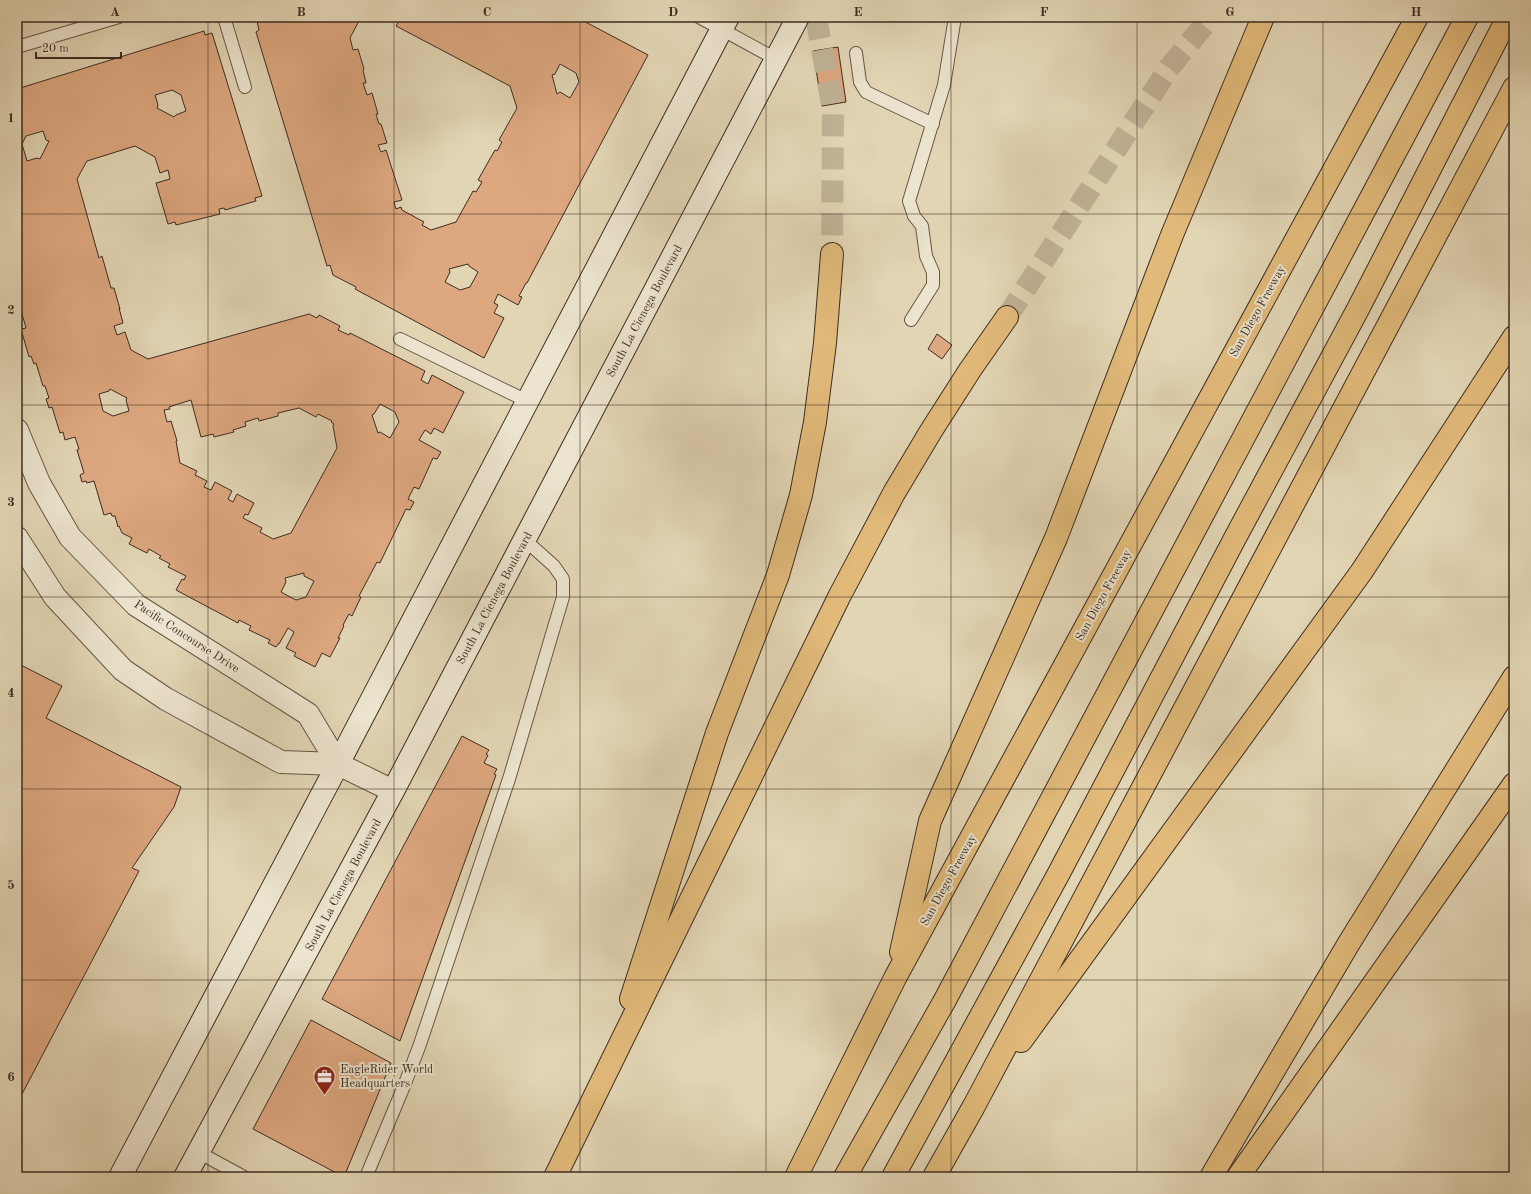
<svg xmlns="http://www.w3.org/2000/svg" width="1531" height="1194" font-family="'Old Standard TT',serif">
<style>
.building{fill:#dda77f;stroke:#3c2c23;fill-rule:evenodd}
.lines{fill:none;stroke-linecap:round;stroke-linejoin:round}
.highway-tunnel{stroke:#c1b397;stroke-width:22;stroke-dasharray:22 11;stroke-linecap:butt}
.lane-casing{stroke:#665647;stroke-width:14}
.street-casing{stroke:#665647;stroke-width:24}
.secondary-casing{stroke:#3c2c23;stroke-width:24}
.highway-casing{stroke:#3c2c23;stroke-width:24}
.lane{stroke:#ece4ce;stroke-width:12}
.street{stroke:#ece4ce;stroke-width:22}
.secondary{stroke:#ece4ce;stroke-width:22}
.highway{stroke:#e1ba7a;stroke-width:22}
.grid{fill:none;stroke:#3c2c23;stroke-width:1;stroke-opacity:0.55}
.labels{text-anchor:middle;stroke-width:4;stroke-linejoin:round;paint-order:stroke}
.street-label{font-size:12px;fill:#3c2c23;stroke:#ece4ce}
.poi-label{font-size:12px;fill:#3c2c23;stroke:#ece4ce;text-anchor:start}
.neatline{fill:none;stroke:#3c2c23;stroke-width:1.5}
.grid-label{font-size:13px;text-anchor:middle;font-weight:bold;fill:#3c2c23}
</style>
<rect width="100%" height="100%" fill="#e2d5b4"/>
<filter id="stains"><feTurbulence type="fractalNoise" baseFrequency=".005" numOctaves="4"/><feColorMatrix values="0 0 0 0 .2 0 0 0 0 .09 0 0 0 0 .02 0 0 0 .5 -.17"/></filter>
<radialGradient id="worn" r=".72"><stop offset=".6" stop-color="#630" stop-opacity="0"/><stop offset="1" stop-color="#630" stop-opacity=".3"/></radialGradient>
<g class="building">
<path d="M256,17H361L350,38L353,50L358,49L364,69L363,70L366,83H363L367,95L372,93L378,114H376L379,124H381L387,143L378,145L381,152L386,150L402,200L394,202L396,209L401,207L402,210L424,222L422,225L431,230L456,222L473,191L476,192L482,182L478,180L495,150L497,151L502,142L499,140L517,108L510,86L396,26L399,21L391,17H576L648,55L527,283H526L519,296L522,297L518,305L498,294L494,303L498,305L494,313L504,318L484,358L355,289L356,287L333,275L330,265L327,266L256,32L259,30ZM560,64L576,73L579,82L570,98L560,92L557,94L552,75L555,74ZM468,264L469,266L478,272L470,287L460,290L445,282L450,272L449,269Z"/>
<path d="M204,31L205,35L212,33L262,196L255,198L256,201L225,210L224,208L219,209L220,214L176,225L175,222L168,224L156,183L170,179L168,170L160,173L155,157L135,146L87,161L77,179L99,258L102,256L111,288H114L120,309L119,308L123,323L114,326L117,335L125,332L131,350L148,359L309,314L317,318L319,315L340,326L338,330L349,335L350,333L425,371L421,380L428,384L432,375L464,392L443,433L434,428L431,434L425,430L419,440L441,452L437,459L433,458L419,489L414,487L408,499L414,502L410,510L406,509L380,563L377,562L359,596L361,597L352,616L349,614L343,625L344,626L338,638H340L330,657L322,653L315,667L294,656L296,653L286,648L294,632L288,628L279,644H278L276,647L268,643L270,640L249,630L251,626L239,620L238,623L176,590L182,579L184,580L186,576L168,567L170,564L159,558L161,556L149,549L147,553L129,544L132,538L122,533L119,526L118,527L115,516H112L111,513L104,515L94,481L87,483L86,481L82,482L80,475L84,473L77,450L79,449L75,437L65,440L63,432L60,433L52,407L49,408L46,399L49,398L45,386H43L36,363L34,364L31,356L29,357L21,329L26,328L20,307L17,308V89ZM172,90L181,95L186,111L176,115L174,117L157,108L158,105L155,95ZM43,131L46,140L49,141L40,159L37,158L27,161L22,144L26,136ZM110,389L127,398L126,400L129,411L113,416L103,411L99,394L109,391ZM191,400L201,437L213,434L214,437L234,432L233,430L246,426L245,422L258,418L259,421L278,416V413L299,408L316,417L318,414L332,421L331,422L334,424L333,426L337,448L291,533L273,539L260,532L262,528L243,518L245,514L248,515L254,503L237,494L233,502L228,499L232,491L215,482L211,490L204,487L207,481L195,475L197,471L180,463L176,441H177L171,421L167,422L164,410L170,409L169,407ZM380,404L395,412L399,422L390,438L380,432L378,433L372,415L374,414ZM304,573V576L314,581L306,597L296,600L281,592L286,582L285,578Z"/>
<polygon points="838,47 846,102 822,106 813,51"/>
<polygon points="937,334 952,345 942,359 928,349"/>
<polygon points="17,663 62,686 46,718 181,787 174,807 132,868 139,871 21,1096 17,1094"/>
<polygon points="462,736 489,750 486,754 488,755 484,763 497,769 494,774 496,775 400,1041 322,999"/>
<polygon points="311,1020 391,1063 344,1177 253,1129"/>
</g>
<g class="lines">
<g class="highway-tunnel">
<polyline points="816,17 833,109 832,254"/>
<polyline points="1007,317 1169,68 1211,17"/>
</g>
<defs>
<g id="lane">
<polyline points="224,17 245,87"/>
<polyline points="699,17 776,59"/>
<polyline points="17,47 119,17"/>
<polyline points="856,53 860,82 866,92 933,124"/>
<polyline points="911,320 933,285 933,272 926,256 922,226 914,216 909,201 944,85 955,17"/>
<polyline points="400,339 527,401"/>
<polyline points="198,1152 244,1177"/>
<polyline points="366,1177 404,1086 419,1047 509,779 563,597 563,579 554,566 525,540"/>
</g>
<g id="street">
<polyline points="17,430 39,483 70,537 136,605 308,714 338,764"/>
<polyline points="17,538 55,597 123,670 166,699 281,762 338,764 393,791"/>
</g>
<g id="secondary">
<polyline points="120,1177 338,764 728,17"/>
<polyline points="185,1177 393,791 798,17"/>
</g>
<g id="highway">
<polyline points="901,952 930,821 1056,538 1172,235 1263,17"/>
<polyline points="631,999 717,733 778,575 801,495 815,422 825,343 832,254"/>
<polyline points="1021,1041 1362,571 1514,337"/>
<polyline points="555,1177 840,595 894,493 931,431 970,370 1007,317"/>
<polyline points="796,1177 895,978 1417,17"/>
<polyline points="845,1177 945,1000 1467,17"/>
<polyline points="893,1177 1059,873 1234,540 1358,309 1508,17"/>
<polyline points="934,1177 974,1106 1514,88"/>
<polyline points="1211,1177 1349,943 1514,677"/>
<polyline points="1238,1177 1514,784"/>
</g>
</defs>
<use href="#lane" class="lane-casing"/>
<use href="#street" class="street-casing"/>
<use href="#secondary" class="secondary-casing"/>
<use href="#highway" class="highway-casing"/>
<use href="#lane" class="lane"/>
<use href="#street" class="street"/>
<use href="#secondary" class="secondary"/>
<use href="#highway" class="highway"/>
</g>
<path class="grid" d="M208,17V1177M394,17V1177M580,17V1177M766,17V1177M951,17V1177M1137,17V1177M1323,17V1177M17,214H1514M17,405H1514M17,597H1514M17,789H1514M17,980H1514"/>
<defs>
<symbol id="office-pin" viewBox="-11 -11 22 30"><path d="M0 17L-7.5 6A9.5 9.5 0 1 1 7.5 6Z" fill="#8f2418" stroke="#ece4ce"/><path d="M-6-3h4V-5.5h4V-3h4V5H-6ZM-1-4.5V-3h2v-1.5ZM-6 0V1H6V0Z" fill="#fff"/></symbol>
</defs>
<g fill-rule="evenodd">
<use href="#office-pin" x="312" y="1064" width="25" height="34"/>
</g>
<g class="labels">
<g class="street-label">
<text transform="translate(644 311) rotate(-62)" y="4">South La Cienega Boulevard</text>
<text transform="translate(1257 311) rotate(-61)" y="4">San Diego Freeway</text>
<text transform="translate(1103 595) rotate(-61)" y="4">San Diego Freeway</text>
<text transform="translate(494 598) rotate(-62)" y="4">South La Cienega Boulevard</text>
<text transform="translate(187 636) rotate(33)" y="4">Pacific Concourse Drive</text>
<text transform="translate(948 880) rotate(-61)" y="4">San Diego Freeway</text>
<text transform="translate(343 885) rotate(-62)" y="4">South La Cienega Boulevard</text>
</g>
<g class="poi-label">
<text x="340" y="1073">EagleRider World<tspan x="340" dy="14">Headquarters</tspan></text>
</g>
</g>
<rect width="1531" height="1194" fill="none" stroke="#e2d5b4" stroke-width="44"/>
<path d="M36 52v6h85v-6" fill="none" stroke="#3c2c23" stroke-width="2"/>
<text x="42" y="52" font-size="12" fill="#3c2c23" stroke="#ece4ce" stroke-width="3" paint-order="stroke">20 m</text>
<rect x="22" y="22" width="1487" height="1150" class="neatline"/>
<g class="grid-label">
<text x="115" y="16">A</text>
<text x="301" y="16">B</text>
<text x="487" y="16">C</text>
<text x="673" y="16">D</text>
<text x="858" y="16">E</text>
<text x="1044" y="16">F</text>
<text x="1230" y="16">G</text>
<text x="1416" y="16">H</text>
<text x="11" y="122">1</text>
<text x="11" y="314">2</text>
<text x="11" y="506">3</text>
<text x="11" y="697">4</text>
<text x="11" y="889">5</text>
<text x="11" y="1081">6</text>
</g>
<rect width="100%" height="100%" filter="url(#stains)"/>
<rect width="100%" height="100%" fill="url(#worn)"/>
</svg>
